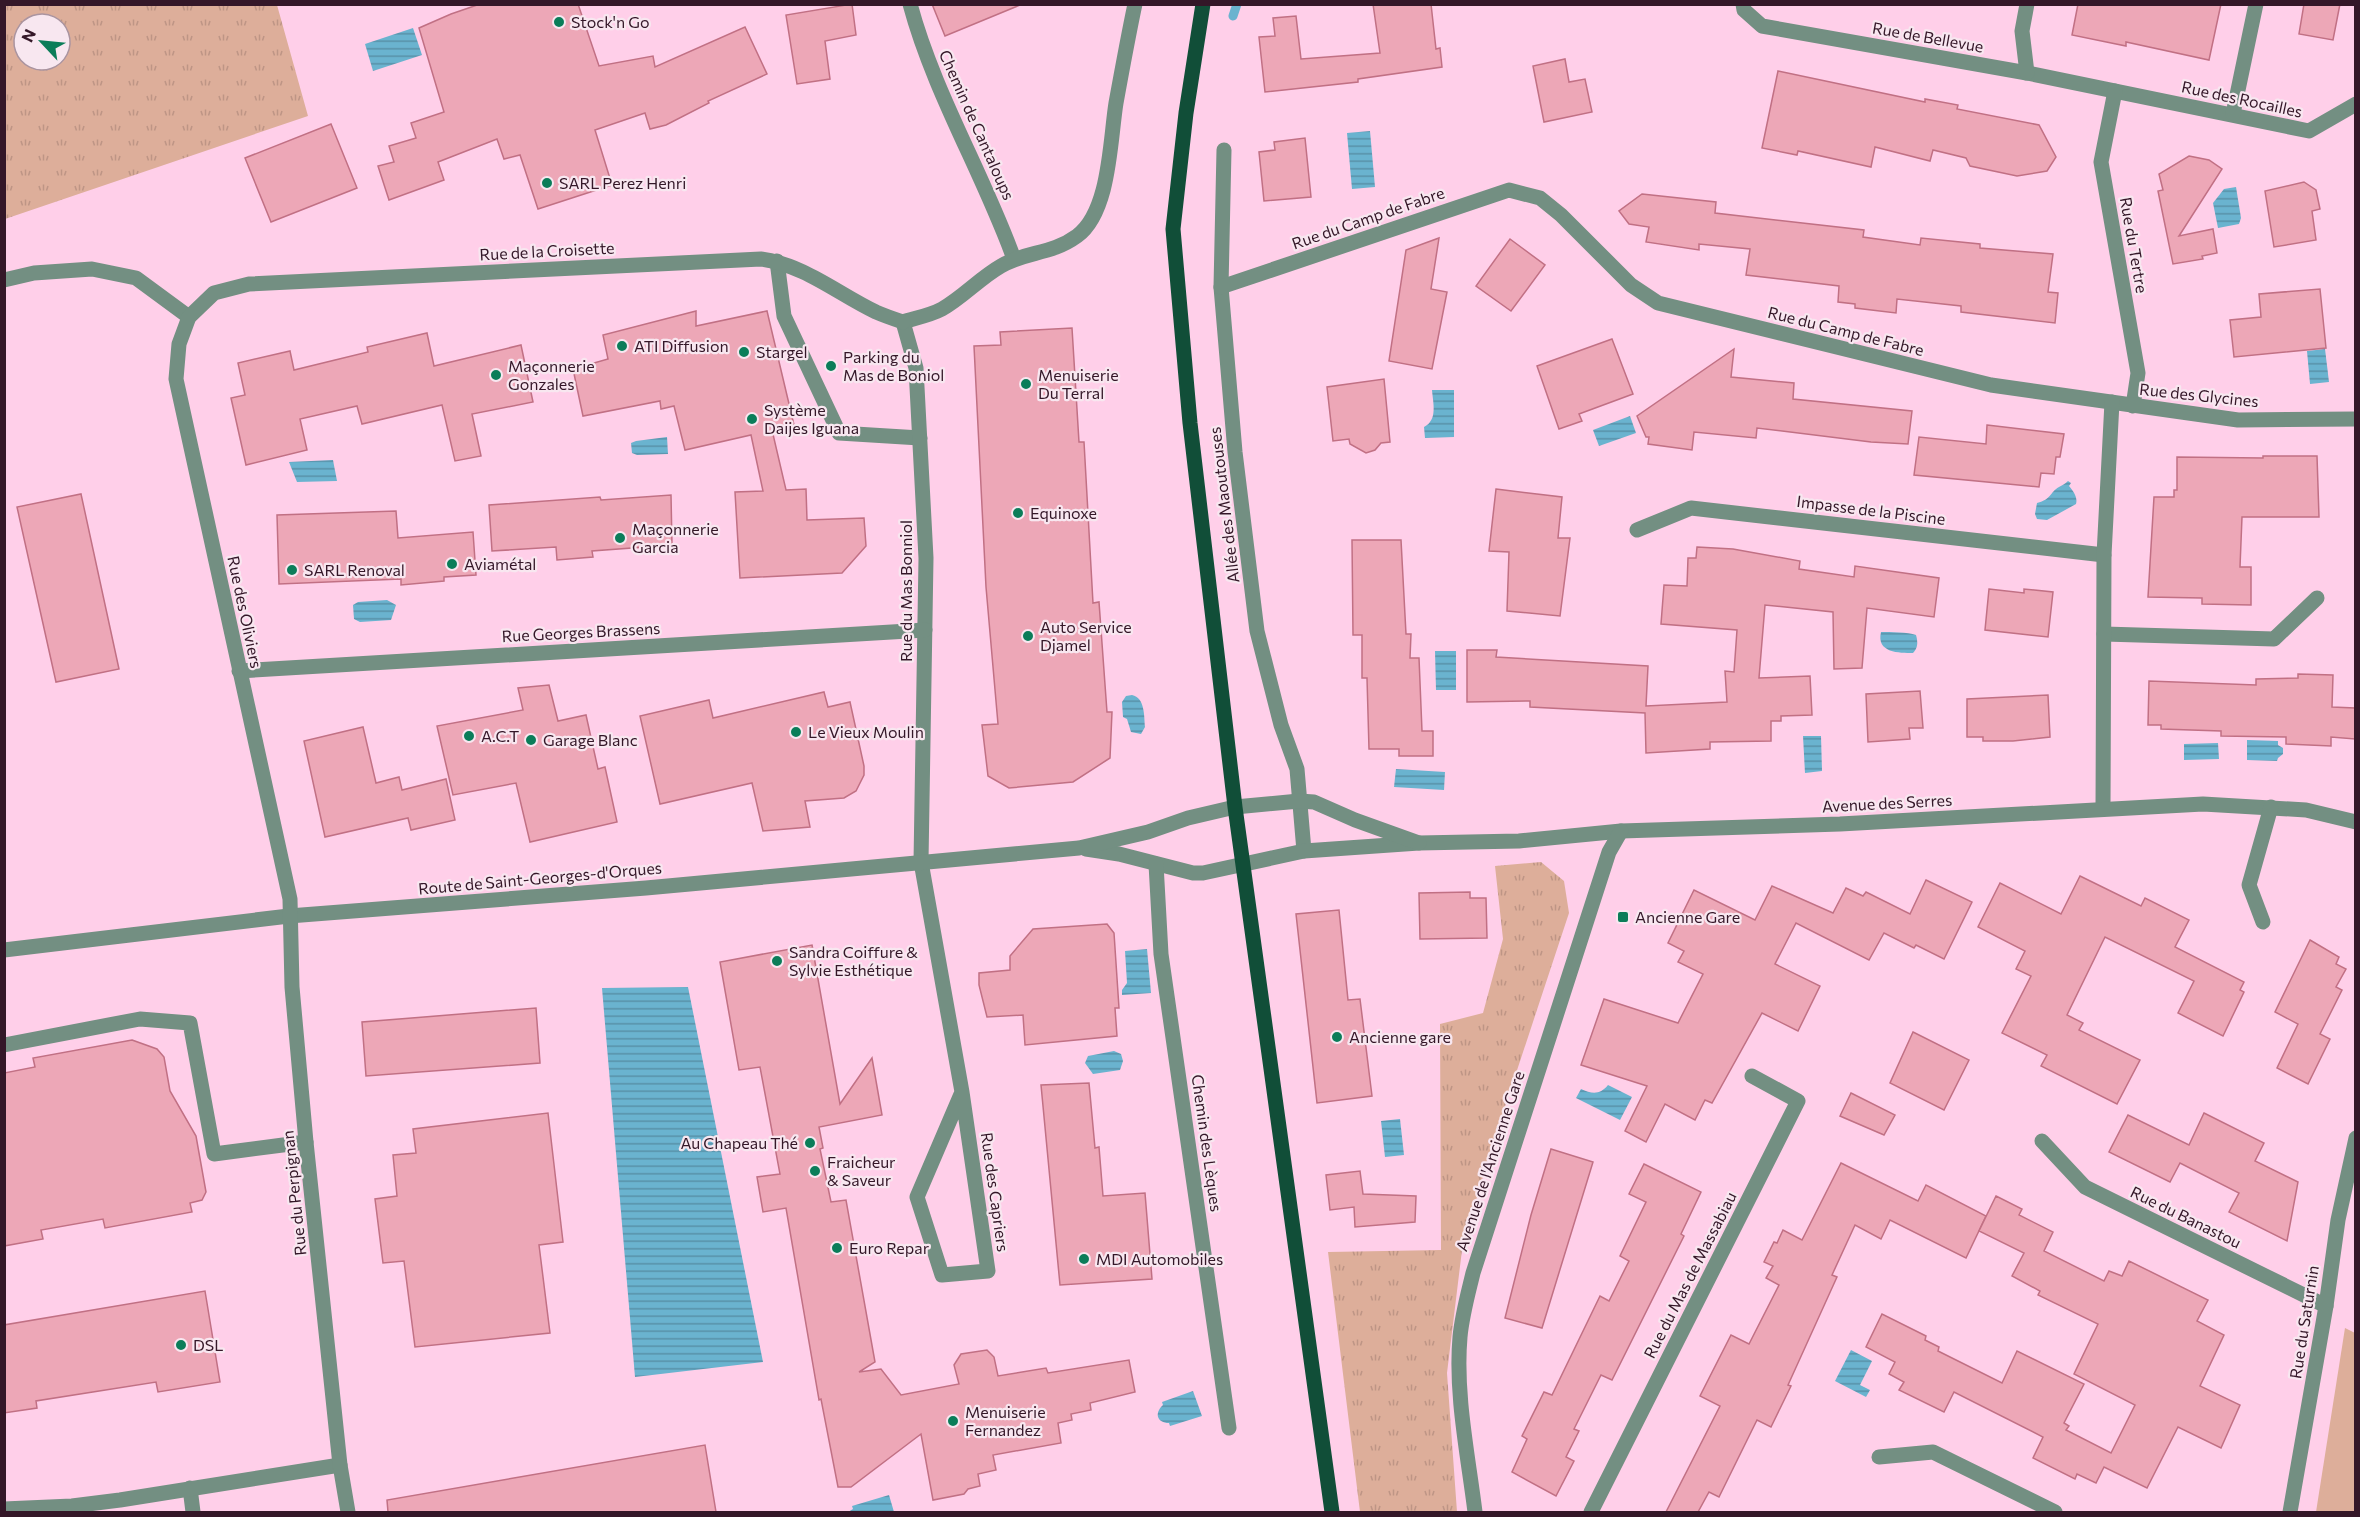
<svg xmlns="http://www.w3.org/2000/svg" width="2360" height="1517" font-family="Commissioner,sans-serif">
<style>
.grass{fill:url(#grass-tufts);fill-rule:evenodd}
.green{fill:#ddae9a}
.water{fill:url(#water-rules)}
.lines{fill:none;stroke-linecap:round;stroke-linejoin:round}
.stream{stroke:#6ab3cf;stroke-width:9}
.building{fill:#eda7b7;stroke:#c17084;stroke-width:1.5}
.minor{stroke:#738f82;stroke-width:15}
.major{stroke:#114e38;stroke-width:15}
.poi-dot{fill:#0b7d59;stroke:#f8e7f0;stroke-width:2}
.labels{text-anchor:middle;stroke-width:4.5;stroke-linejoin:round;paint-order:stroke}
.poi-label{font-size:16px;fill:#341728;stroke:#f8e7f0;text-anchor:start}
.street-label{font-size:16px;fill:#341728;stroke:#f8e7f0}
</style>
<defs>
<pattern id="grass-tufts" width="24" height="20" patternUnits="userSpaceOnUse" patternTransform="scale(1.5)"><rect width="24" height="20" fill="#ddae9a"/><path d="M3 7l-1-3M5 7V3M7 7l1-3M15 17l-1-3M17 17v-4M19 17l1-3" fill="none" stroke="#be9585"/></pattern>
<pattern id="water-rules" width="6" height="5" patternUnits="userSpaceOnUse" patternTransform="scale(1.5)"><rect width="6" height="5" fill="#6ab3cf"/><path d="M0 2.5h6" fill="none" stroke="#5891a8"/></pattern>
</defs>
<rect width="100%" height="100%" fill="#ffcfe9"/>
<g class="grass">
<path d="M4,5H277L308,116L5,219ZM24,24H60V60H24Z"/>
<polygon points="1541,862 1564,881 1569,913 1490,1152 1462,1250 1447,1373 1457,1512 1360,1512 1328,1252 1441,1250 1440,1024 1483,1013 1503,939 1495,866"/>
</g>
<polygon class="green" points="2345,1328 2355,1333 2355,1512 2316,1512"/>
<g class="water">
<polygon points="413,28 422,55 373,71 365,44"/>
<polygon points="1370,131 1375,187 1352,189 1347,133"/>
<polygon points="2236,187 2241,218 2239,224 2218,228 2213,203 2224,189"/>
<polygon points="2325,349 2329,382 2310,384 2307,351"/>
<path d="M1432,390H1454V437L1425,438L1424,427C1438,420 1433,403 1432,390Z"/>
<polygon points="1630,416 1636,433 1599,446 1593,430"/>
<polygon points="667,437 668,454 637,455 632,453 631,443 636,441"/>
<polygon points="333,460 337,481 297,482 289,462"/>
<path d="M2068,481L2071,483L2069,486C2073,491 2078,497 2076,504L2047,520L2037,519L2035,514L2037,503C2052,499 2049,493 2059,487C2062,485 2065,484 2068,481Z"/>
<polygon points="387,600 396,605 391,620 360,622 354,619 353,605 358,602"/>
<path d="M1881,632C1890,632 1908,632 1916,635C1918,642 1918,648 1913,653C1899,653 1876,653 1881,632Z"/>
<polygon points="1435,651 1456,651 1456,690 1436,690"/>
<path d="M1132,695C1145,698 1144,715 1145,727L1141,734L1131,732L1127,719L1123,717L1122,702L1126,696Z"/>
<polygon points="1803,736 1821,736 1822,771 1805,773"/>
<polygon points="2247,740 2278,741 2278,745 2283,748 2283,754 2278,758 2277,761 2247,760"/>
<polygon points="2218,743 2219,759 2184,760 2184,744"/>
<polygon points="1396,769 1445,772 1444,790 1394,787"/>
<polygon points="1147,949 1151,993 1122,995 1122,990 1127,983 1125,951"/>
<polygon points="688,987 763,1362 635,1377 602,988"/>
<polygon points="1114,1051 1121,1054 1123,1061 1120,1070 1093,1074 1085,1063 1088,1056"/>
<path d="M1608,1085L1632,1097L1620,1120L1576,1098L1581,1089C1592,1094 1600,1095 1608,1085Z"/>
<polygon points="1400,1119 1404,1155 1385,1157 1381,1121"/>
<polygon points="1851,1350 1872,1361 1860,1385 1870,1390 1866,1397 1835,1381"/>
<path d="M1193,1391L1202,1416L1170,1426L1169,1423C1157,1423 1154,1413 1163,1405L1162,1402Z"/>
<polygon points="889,1495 894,1512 848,1512 853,1509 852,1506"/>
</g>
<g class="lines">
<polyline class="stream" points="1233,16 1237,4"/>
</g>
<g class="building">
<polygon points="480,4 578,4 599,66 653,56 655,67 745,27 767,74 708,101 709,103 666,125 650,129 645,113 595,130 612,185 538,209 520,155 504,159 497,139 438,162 444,180 389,200 378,166 394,162 389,146 416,138 411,123 444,112 419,28 451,14"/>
<polygon points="852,4 856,35 825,41 830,79 797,84 786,15"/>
<polygon points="932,4 1020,4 1020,5 945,36"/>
<polygon points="1373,4 1431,4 1436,49 1440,48 1442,67 1358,79 1358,82 1265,92 1259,37 1275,36 1273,18 1296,16 1301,59 1380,53"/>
<polygon points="2078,4 2221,4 2209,60 2126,42 2126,46 2072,35"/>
<polygon points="2304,4 2340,4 2333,40 2299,34"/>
<polygon points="1565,59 1569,82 1585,79 1592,112 1544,122 1533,66"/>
<polygon points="1778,71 1925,102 1925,99 1958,105 1957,109 2039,125 2056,157 2047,171 2017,176 1970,166 1966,158 1933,150 1930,161 1875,147 1871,167 1798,151 1797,155 1762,148"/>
<polygon points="331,124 357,188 271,222 245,158"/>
<polygon points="1305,138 1311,197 1264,201 1259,152 1275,150 1274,142"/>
<polygon points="2189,156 2209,160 2222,169 2179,236 2213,229 2217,253 2202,256 2203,259 2173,264 2158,191 2163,190 2159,174"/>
<polygon points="2304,182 2316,190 2320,209 2312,211 2316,240 2274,247 2265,191"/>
<polygon points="1642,194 1716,202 1715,213 1864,230 1863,237 1920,245 1921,238 1980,244 1980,248 2053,254 2048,292 2058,293 2055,323 1961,312 1961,306 1897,299 1896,313 1855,308 1855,304 1838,302 1839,286 1746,275 1750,249 1699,244 1699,250 1646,242 1649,227 1629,224 1619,211"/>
<polygon points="1439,238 1431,289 1447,292 1432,369 1389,361 1406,250"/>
<polygon points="1510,239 1545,265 1511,311 1476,286"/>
<polygon points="2320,289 2326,348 2234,357 2230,320 2261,317 2259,294"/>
<polygon points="696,311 696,326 767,311 794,425 772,430 786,490 806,489 807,520 864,518 866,546 842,573 740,578 735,492 763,491 751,435 685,450 674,406 661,409 660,401 583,416 573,369 608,359 603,335"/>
<polygon points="1072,328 1079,442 1084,442 1093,603 1099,602 1107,712 1112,712 1110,758 1073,782 1009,788 988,776 982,725 998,724 986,587 974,346 1001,345 1000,332"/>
<polygon points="427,333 434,366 521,345 533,402 472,414 481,456 455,461 442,405 362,424 357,406 300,419 307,450 246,465 231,398 245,395 238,363 290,351 294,370 368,352 367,347"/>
<polygon points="1612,339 1633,394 1579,414 1582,421 1559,429 1537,366"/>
<polygon points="1734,349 1731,377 1794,383 1793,399 1912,411 1908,444 1871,442 1757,428 1756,438 1694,432 1692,450 1648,444 1649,437 1646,437 1637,416"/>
<polygon points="1384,379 1390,442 1381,443 1375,450 1366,453 1350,444 1349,439 1333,441 1327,387"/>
<polygon points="1987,425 2064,434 2060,457 2056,457 2054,474 2041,473 2039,487 1914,475 1919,437 1986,444"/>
<polygon points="2263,456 2317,456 2319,517 2242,517 2240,567 2251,567 2251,605 2202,604 2202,598 2148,597 2154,497 2174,497 2174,490 2177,490 2177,457 2263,458"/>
<polygon points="1496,489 1562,497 1558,538 1570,538 1560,616 1507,611 1509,552 1489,551"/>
<polygon points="81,494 119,669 56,682 17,507"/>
<polygon points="671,495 672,545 592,551 593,557 557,560 556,547 492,551 489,505 600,497 601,500"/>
<polygon points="396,511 398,538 473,532 476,575 444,577 444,581 401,585 401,579 279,584 277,515"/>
<polygon points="1352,540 1401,540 1406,634 1411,634 1410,658 1419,658 1422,731 1433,731 1433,756 1399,756 1399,749 1369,749 1367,678 1362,678 1362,635 1353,635"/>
<polygon points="1697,547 1733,549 1800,561 1799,569 1854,577 1855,566 1939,578 1934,617 1867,608 1862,668 1834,669 1833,612 1765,605 1759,678 1810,676 1812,715 1781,716 1781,721 1771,721 1771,741 1710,742 1710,749 1646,753 1645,713 1530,707 1530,701 1467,702 1467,650 1497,650 1496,657 1648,666 1646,706 1727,702 1725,671 1734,672 1737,630 1661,624 1664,585 1687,586 1688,558 1696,558"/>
<polygon points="1989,589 2024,593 2024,589 2053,592 2048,637 1985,630"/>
<polygon points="2298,674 2333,675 2332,707 2355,708 2355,739 2331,737 2331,746 2286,744 2286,737 2221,736 2221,731 2161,729 2161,725 2148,725 2149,681 2256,685 2256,679 2298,678"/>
<polygon points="549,685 558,721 586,715 598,769 605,767 617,822 530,842 516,783 453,795 437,726 523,710 518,688"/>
<polygon points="1920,691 1923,728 1909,728 1910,739 1868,742 1866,694"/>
<polygon points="824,692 828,707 850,702 864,766 864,775 856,791 844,798 805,801 810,827 763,831 752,783 660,804 640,716 709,700 713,718"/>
<polygon points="2048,695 2050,737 2013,741 1983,741 1983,737 1967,737 1967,699"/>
<polygon points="363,727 376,783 399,777 402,790 446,779 455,820 411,830 408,818 325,837 304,741"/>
<polygon points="2080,876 2141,906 2145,898 2189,920 2175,947 2244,982 2240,990 2244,992 2223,1036 2178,1013 2194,981 2105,937 2067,1015 2083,1023 2079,1030 2140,1060 2117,1104 2041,1066 2047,1055 2002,1033 2031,976 2016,969 2025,951 1978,927 2000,883 2061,914"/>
<polygon points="1926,880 1972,902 1944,959 1916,945 1914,948 1884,933 1869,960 1796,923 1775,964 1820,986 1798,1031 1762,1013 1712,1103 1705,1100 1695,1120 1665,1104 1646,1142 1625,1131 1647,1086 1581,1065 1604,999 1678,1023 1703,974 1678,962 1684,951 1668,943 1694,890 1755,920 1772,886 1833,913 1846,888 1863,896 1866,892 1910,914"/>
<polygon points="1470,892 1470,898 1486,898 1487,938 1420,939 1419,893"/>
<polygon points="1339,910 1348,1000 1360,999 1372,1096 1317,1103 1296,914"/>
<polygon points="1107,924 1114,933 1119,1008 1115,1008 1117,1036 1025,1045 1023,1015 987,1017 979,985 979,973 1010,970 1010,956 1033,929"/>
<polygon points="2310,940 2339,957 2336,964 2346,969 2336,987 2342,990 2320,1034 2330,1039 2308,1084 2277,1068 2298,1024 2275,1012"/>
<polygon points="812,945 840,1104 872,1058 882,1115 819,1127 823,1148 820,1149 831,1202 846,1200 875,1362 859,1372 881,1369 901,1395 959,1384 954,1365 961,1354 987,1350 994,1357 998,1376 1046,1368 1048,1373 1129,1360 1135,1392 1090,1403 1091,1410 1071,1414 1072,1420 1058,1423 1061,1443 993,1455 996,1470 978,1474 980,1486 968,1489 964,1494 933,1500 921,1434 851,1487 838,1487 821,1399 819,1400 786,1208 763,1212 757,1177 780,1174 760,1067 739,1070 720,962"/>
<polygon points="536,1008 540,1063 366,1076 362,1022"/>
<polygon points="1913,1032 1969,1060 1944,1110 1890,1083"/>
<polygon points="132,1040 157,1049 164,1057 170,1091 196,1136 206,1192 202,1200 190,1203 192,1212 105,1228 103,1219 41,1230 43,1239 4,1246 4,1073 35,1067 33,1058"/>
<polygon points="1089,1083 1095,1148 1099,1147 1103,1196 1145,1193 1152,1279 1060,1285 1041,1085"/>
<polygon points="1851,1093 1895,1115 1884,1135 1840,1116"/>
<polygon points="548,1113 563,1242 539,1245 550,1333 415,1347 404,1261 383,1263 375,1199 397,1196 393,1155 416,1153 413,1129"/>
<polygon points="2204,1113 2264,1143 2255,1161 2298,1182 2287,1241 2229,1212 2239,1193 2180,1163 2170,1182 2109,1152 2128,1115 2189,1145"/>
<polygon points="1551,1149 1593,1162 1542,1328 1505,1318 1531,1215"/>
<polygon points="1841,1163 1918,1201 1926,1185 1986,1216 1966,1258 1890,1220 1881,1239 1855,1225 1832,1275 1837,1277 1788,1385 1791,1386 1771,1427 1757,1420 1719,1497 1709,1492 1698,1512 1666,1512 1720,1406 1700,1396 1731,1335 1749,1344 1779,1285 1766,1278 1773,1266 1764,1262 1774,1242 1777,1243 1783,1230 1802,1240"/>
<polygon points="1644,1164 1701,1192 1681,1234 1684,1236 1612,1380 1601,1375 1574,1429 1579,1431 1566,1457 1574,1461 1556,1496 1512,1472 1527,1439 1522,1436 1544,1392 1552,1395 1600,1296 1609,1301 1629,1261 1620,1256 1646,1202 1629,1194"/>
<polygon points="1360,1171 1363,1194 1416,1196 1415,1222 1355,1227 1354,1207 1330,1210 1326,1175"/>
<polygon points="1996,1196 2022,1209 2019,1215 2053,1232 2044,1251 2104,1281 2109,1271 2122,1276 2129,1261 2208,1300 2197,1321 2224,1335 2200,1386 2240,1405 2221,1448 2178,1427 2147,1488 2104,1467 2096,1483 2077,1474 2075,1479 2033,1458 2043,1437 1954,1392 1944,1412 1899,1390 1904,1382 1889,1374 1895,1362 1866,1347 1882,1314 1926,1336 1925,1340 1939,1347 1938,1351 2002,1383 2017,1351 2084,1384 2064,1423 2069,1426 2066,1430 2111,1453 2135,1405 2074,1374 2098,1324 2038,1295 2040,1291 2012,1276 2024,1253 1979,1231"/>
<polygon points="205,1291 220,1382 158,1392 156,1382 36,1401 37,1408 4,1413 4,1325"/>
<polygon points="705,1445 716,1512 388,1512 387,1500"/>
</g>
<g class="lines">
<g class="minor">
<path d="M910,4C934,93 983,173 1014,259"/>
<polyline points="1743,4 1744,10 1762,26 2027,73 2309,131 2356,104"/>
<polyline points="2027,4 2022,31 2027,73"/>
<polyline points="2115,91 2101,162 2138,373 2133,406"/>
<polyline points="2233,114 2256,4"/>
<polyline points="1224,150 1221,287 1235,452 1257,631 1281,725 1297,769 1304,851"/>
<polyline points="777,261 784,316 839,433 920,438"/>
<polyline points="4,280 34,273 92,269 136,278 189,317"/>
<polyline points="1221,287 1509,190 1540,198 1561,215 1631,285 1658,303 1991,385 2238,420 2356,419"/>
<polyline points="903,322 916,368 926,558 921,862 962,1092 988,1271 942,1275 917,1197 962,1092"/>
<path d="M903,322C916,318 931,315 942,309C963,297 980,278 1001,266C1026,251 1051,255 1077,236C1110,212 1110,140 1116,103C1122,70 1128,37 1135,4"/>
<polyline points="1637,530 1691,508 2104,555"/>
<polyline points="2104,634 2274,639 2317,598"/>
<polyline points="239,671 925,630"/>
<polyline points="2103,809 2104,555 2112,402"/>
<polyline points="1086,849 1119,854 1193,873 1203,873 1304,851 1419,843 1519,841 1621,831 1840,824 2203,804 2306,810 2356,822"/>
<polyline points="1156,864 1161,954 1229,1428"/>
<polyline points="2263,922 2249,885 2271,807"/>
<polyline points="4,950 289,916 646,888 1079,848 1148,832 1188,818 1235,807 1299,801 1314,802 1355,820 1419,843"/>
<polyline points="4,1045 140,1019 190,1023 214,1154 306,1142"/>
<polyline points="2042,1141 2085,1187 2326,1306"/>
<polyline points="1879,1457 1933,1452 2055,1512"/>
<polyline points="190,1488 193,1512"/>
<polyline points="4,1509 72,1506 120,1500 340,1465"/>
<path d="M348,1512L340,1465L306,1142L292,987L290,899L176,379L179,344L189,317L214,293L249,284L761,259C805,265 838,294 876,312C885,316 894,319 903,322"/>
<path d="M1475,1512C1468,1455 1455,1394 1460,1337C1462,1315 1468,1294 1473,1273L1609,852L1621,831"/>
<polyline points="1591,1512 1798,1101 1752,1076"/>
<polyline points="2290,1512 2326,1306 2338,1220 2356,1138"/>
</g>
<polyline class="major" points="1203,4 1186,113 1173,229 1190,423 1235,807 1332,1512"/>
</g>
<g class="poi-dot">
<circle cx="559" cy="22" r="6"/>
<circle cx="547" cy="183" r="6"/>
<circle cx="622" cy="346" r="6"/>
<circle cx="744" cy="352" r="6"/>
<circle cx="831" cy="366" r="6"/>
<circle cx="496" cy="375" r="6"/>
<circle cx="1026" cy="384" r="6"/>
<circle cx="752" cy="419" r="6"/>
<circle cx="1018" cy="513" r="6"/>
<circle cx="620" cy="538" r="6"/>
<circle cx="452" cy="564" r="6"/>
<circle cx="292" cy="570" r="6"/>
<circle cx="1028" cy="636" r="6"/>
<circle cx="796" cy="732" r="6"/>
<circle cx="469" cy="736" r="6"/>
<circle cx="531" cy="740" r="6"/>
<rect x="1617" y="911" width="12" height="12" rx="3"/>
<circle cx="777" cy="961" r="6"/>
<circle cx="1337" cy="1037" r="6"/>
<circle cx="810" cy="1143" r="6"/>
<circle cx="815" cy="1171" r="6"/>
<circle cx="837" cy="1248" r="6"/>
<circle cx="1084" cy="1259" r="6"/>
<circle cx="181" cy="1345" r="6"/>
<circle cx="953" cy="1421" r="6"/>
</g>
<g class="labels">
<g class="poi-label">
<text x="571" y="28">Stock'n Go</text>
<text x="559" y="189">SARL Perez Henri</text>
<text x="634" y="352">ATI Diffusion</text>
<text x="756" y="358">Stargel</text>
<text x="843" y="363">Parking du<tspan x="843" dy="18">Mas de Boniol</tspan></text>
<text x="508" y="372">Maçonnerie<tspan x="508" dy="18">Gonzales</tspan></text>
<text x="1038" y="381">Menuiserie<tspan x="1038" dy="18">Du Terral</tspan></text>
<text x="764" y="416">Système<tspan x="764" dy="18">Daijes Iguana</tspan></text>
<text x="1030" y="519">Equinoxe</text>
<text x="632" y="535">Maçonnerie<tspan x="632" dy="18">Garcia</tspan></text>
<text x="464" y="570">Aviamétal</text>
<text x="304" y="576">SARL Renoval</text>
<text x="1040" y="633">Auto Service<tspan x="1040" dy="18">Djamel</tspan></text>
<text x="808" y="738">Le Vieux Moulin</text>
<text x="481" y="742">A.C.T</text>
<text x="543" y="746">Garage Blanc</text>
<text x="1635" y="923">Ancienne Gare</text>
<text x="789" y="958">Sandra Coiffure &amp;<tspan x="789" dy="18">Sylvie Esthétique</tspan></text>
<text x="1349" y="1043">Ancienne gare</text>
<text x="798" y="1149" text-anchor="end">Au Chapeau Thé</text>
<text x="827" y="1168">Fraicheur<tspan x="827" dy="18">&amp; Saveur</tspan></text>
<text x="849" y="1254">Euro Repar</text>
<text x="1096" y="1265">MDI Automobiles</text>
<text x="193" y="1351">DSL</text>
<text x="965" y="1418">Menuiserie<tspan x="965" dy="18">Fernandez</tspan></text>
</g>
<g class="street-label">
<text transform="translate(1928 37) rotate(10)" y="6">Rue de Bellevue</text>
<text transform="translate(2242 99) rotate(12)" y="6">Rue des Rocailles</text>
<text transform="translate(977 125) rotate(66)" y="6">Chemin de Cantaloups</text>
<text transform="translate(1368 218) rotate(-19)" y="6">Rue du Camp de Fabre</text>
<text transform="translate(2134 245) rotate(80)" y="6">Rue du Tertre</text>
<text transform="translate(547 251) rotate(-3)" y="6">Rue de la Croisette</text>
<text transform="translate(1846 331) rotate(14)" y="6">Rue du Camp de Fabre</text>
<text transform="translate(2199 395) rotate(6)" y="6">Rue des Glycines</text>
<text transform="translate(1224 505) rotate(-97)" y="6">Allée des Maoutouses</text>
<text transform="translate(1871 510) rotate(7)" y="6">Impasse de la Piscine</text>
<text transform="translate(906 591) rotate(-90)" y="6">Rue du Mas Bonniol</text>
<text transform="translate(245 612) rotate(78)" y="6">Rue des Oliviers</text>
<text transform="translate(581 632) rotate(-3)" y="6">Rue Georges Brassens</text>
<text transform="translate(1887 803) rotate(-3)" y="6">Avenue des Serres</text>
<text transform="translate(540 878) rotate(-5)" y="6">Route de Saint-Georges-d'Orques</text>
<text transform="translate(1207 1143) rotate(82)" y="6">Chemin des Lèques</text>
<text transform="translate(1490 1161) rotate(-72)" y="6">Avenue de l'Ancienne Gare</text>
<text transform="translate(995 1192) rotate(82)" y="6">Rue des Capriers</text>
<text transform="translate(294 1193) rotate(-96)" y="6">Rue du Perpignan</text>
<text transform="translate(2186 1217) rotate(26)" y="6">Rue du Banastou</text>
<text transform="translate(1690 1275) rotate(-63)" y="6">Rue du Mas de Massabiau</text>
<text transform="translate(2304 1322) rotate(-81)" y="6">Rue du Saturnin</text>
</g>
</g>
<rect width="2360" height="1517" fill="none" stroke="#341728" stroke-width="12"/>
<g transform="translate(42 42) rotate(296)"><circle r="28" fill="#f8e7f0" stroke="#aa94a0" stroke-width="1.5"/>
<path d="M0-4.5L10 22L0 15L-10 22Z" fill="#0b7d59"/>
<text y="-9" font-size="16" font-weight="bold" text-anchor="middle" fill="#341728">N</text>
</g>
</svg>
